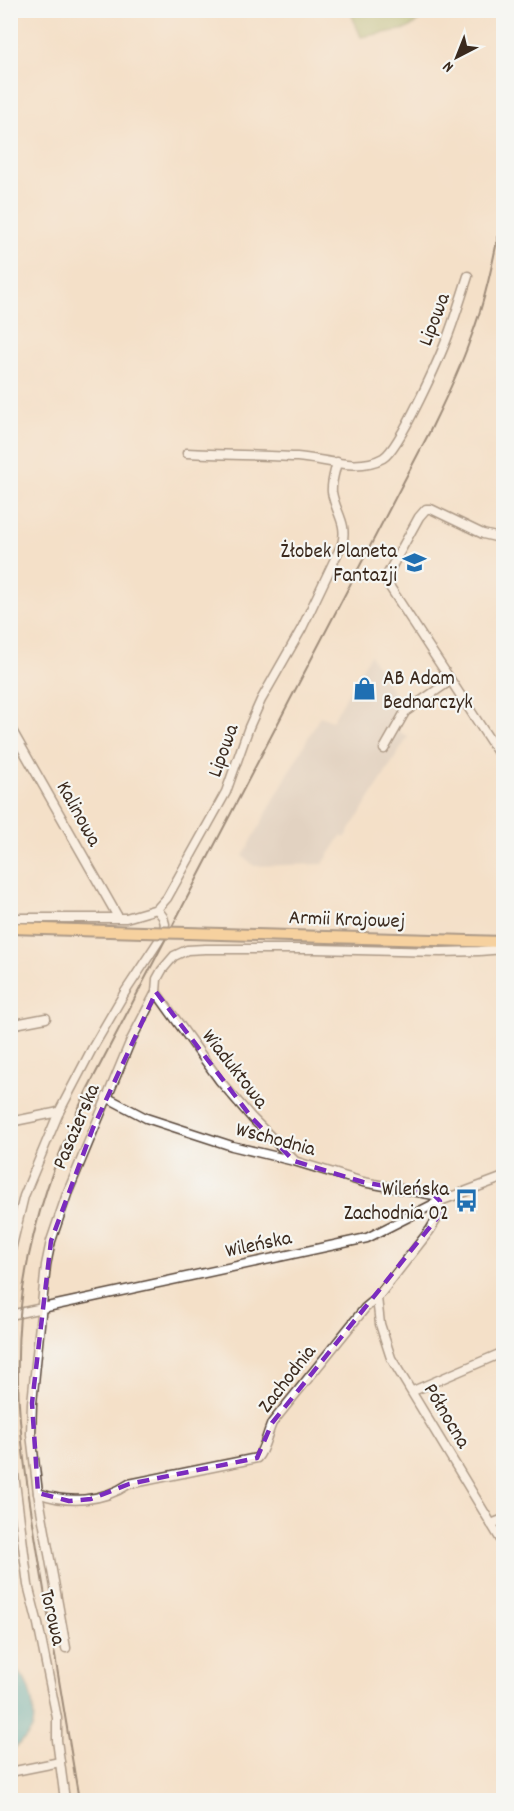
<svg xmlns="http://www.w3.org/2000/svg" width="514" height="1811" font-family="Dekko,sans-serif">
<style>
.industrial{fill:#cdc2b9}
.forest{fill:#96b264;stroke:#686e41;stroke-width:1.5}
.water{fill:#3aaab8;stroke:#3a6a6b;stroke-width:1.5}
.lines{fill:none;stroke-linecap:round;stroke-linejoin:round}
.minor-casing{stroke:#574538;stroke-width:11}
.major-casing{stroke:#574538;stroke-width:14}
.minor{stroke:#fff;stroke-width:8}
.major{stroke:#f9bf6d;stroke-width:10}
.rail{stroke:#3b2a1e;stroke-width:2}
.major-bridge-casing{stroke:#574538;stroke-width:14;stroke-linecap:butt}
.major-bridge{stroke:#f9bf6d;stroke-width:10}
.marked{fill:none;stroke:#7b2cbf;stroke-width:4.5;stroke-dasharray:12 8;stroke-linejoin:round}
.labels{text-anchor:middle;stroke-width:4.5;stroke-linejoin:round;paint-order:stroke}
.street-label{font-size:21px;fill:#3b2a1e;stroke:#f6f6f2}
.poi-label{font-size:21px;fill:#3b2a1e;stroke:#f6f6f2;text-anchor:end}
</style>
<rect width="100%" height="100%" fill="#f6f6f2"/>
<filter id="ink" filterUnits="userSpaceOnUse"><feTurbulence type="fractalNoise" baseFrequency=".0167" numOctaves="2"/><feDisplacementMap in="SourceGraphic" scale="12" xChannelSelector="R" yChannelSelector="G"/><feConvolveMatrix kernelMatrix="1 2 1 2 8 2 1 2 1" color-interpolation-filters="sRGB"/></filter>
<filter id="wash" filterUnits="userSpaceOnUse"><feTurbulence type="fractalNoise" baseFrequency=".008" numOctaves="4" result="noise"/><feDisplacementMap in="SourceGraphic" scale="24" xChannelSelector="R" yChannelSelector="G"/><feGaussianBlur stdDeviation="1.35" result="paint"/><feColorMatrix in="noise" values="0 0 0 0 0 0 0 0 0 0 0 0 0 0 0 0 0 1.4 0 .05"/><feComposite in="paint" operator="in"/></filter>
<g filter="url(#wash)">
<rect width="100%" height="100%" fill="#f4e0c8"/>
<polygon class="industrial" points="370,655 403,709 397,715 399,732 408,737 345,838 341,836 323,864 254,866 243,856 320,716 332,721"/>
<polygon class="forest" points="350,11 425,11 426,16 407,29 361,37"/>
<path class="water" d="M11,1668C13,1670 17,1671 19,1673C30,1681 38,1718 31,1731C27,1739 18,1745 11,1750Z"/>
</g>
<g filter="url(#ink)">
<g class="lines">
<defs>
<g id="minor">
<path d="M187,453C224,455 261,455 297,457C325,459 358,472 383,458C400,448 441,355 449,333C456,314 462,295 468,276"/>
<polyline points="504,539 483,534 431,509 426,509 419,517 386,577 386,581 504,762"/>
<polyline points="10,727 118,917"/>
<polyline points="384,749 405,712 450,681"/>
<path d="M10,918H126L157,909L167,898L226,792L249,727L261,700L302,628L342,544C348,523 335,512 332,492C331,482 335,472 337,462"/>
<polyline points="156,992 220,1081 252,1118 294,1160"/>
<polyline points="10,1025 46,1018"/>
<polyline points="106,1097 146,1118 232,1146 294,1161 363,1182 434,1195 440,1201"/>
<polyline points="10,1122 59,1112"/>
<polyline points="10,1254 24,1196 59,1112 93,1047 125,992 162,936 165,924 163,917 157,909"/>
<polyline points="377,1298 380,1324 391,1358 504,1545"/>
<polyline points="10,1315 367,1238 440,1201 504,1177"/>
<polyline points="413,1391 504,1352"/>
<polyline points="10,1442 28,1585 38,1624 57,1718 57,1740 65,1800"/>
<path d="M38,1493C68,1504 102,1502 129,1484L257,1458C264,1451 267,1434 272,1423L365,1308L377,1298L430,1230L438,1217L440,1201"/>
<polyline points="491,1524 504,1519"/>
<polyline points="66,1648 38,1493 31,1434 32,1403 46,1265 51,1241 67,1194 131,1040 156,992 157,979 162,970 174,956 187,950 205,949 315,949 441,952 479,951 504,949"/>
<polyline points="10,1772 60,1762"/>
</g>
<g id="major">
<polyline points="10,928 142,932"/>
<polyline points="188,933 504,942"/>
</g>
</defs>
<use href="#minor" class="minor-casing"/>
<use href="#major" class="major-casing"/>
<use href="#minor" class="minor"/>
<use href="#major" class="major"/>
<path class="rail" d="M79,1800C66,1724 54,1648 41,1572C27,1487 12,1402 20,1315C27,1236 53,1161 87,1090L429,433C444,402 459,372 470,340C487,297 495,251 504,206"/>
<defs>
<polyline id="major-bridge" points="142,932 188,933"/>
</defs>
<use href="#major-bridge" class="major-bridge-casing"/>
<use href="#major-bridge" class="major-bridge"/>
</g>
</g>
<path d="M0 0H514V1811H0ZM156,992L252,1118L294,1161L363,1182L434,1195L440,1201L438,1217L272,1423L257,1458L129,1484L91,1499L69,1501L38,1493L32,1403L51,1241L93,1128Z" fill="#f4e0c8" fill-opacity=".55" fill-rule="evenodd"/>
<path class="marked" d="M156,992L252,1118L294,1161L363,1182L434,1195L440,1201L438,1217L272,1423L257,1458L129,1484L91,1499L69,1501L38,1493L32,1403L51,1241L93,1128Z"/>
<defs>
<symbol id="school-bare" viewBox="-9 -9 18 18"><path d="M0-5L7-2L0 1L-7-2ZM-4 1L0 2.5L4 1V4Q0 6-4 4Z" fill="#1f6fb2" stroke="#f6f6f2" stroke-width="2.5" paint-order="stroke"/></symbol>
<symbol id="shop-bare" viewBox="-9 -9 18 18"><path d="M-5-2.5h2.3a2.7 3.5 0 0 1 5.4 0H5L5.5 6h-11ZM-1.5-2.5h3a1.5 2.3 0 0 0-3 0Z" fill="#1f6fb2" stroke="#f6f6f2" stroke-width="2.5" paint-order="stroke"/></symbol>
<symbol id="bus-bare" viewBox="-9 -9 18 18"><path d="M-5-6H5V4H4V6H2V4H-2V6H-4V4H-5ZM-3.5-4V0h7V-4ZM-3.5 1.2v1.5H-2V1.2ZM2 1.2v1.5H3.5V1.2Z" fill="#1f6fb2" stroke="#f6f6f2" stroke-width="2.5" paint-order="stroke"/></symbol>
</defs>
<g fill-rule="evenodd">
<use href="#school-bare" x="398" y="546" width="33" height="33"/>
<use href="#shop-bare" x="348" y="672" width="33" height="33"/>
<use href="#bus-bare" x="450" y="1184" width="33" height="33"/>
</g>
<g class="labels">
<g class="street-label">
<text transform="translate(433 319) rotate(-69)" y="7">Lipowa</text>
<text transform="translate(222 750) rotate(-70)" y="7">Lipowa</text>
<text transform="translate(80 813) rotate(61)" y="7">Kalinowa</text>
<text transform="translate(347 918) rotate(2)" y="7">Armii Krajowej</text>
<text transform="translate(236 1068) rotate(52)" y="7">Wiaduktowa</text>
<text transform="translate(75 1126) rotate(-67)" y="7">Pasażerska</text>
<text transform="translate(276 1138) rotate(15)" y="7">Wschodnia</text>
<text transform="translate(258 1243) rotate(-12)" y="7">Wileńska</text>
<text transform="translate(286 1378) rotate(-52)" y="7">Zachodnia</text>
<text transform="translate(448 1415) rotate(59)" y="7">Północna</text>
<text transform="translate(54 1617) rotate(77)" y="7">Torowa</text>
</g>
<g class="poi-label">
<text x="397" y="557">Żłobek Planeta<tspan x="397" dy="24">Fantazji</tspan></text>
<text x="383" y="684" text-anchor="start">AB Adam<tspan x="383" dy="24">Bednarczyk</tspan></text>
<text x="449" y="1195">Wileńska<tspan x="449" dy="24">Zachodnia 02</tspan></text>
</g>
</g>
<rect width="514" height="1811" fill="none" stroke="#f6f6f2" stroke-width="36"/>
<g transform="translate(457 57) rotate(222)" stroke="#f6f6f2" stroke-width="4.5" paint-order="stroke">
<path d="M0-4.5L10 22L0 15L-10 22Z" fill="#3b2a1e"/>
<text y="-9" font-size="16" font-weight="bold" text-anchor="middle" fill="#3b2a1e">N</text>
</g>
</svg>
